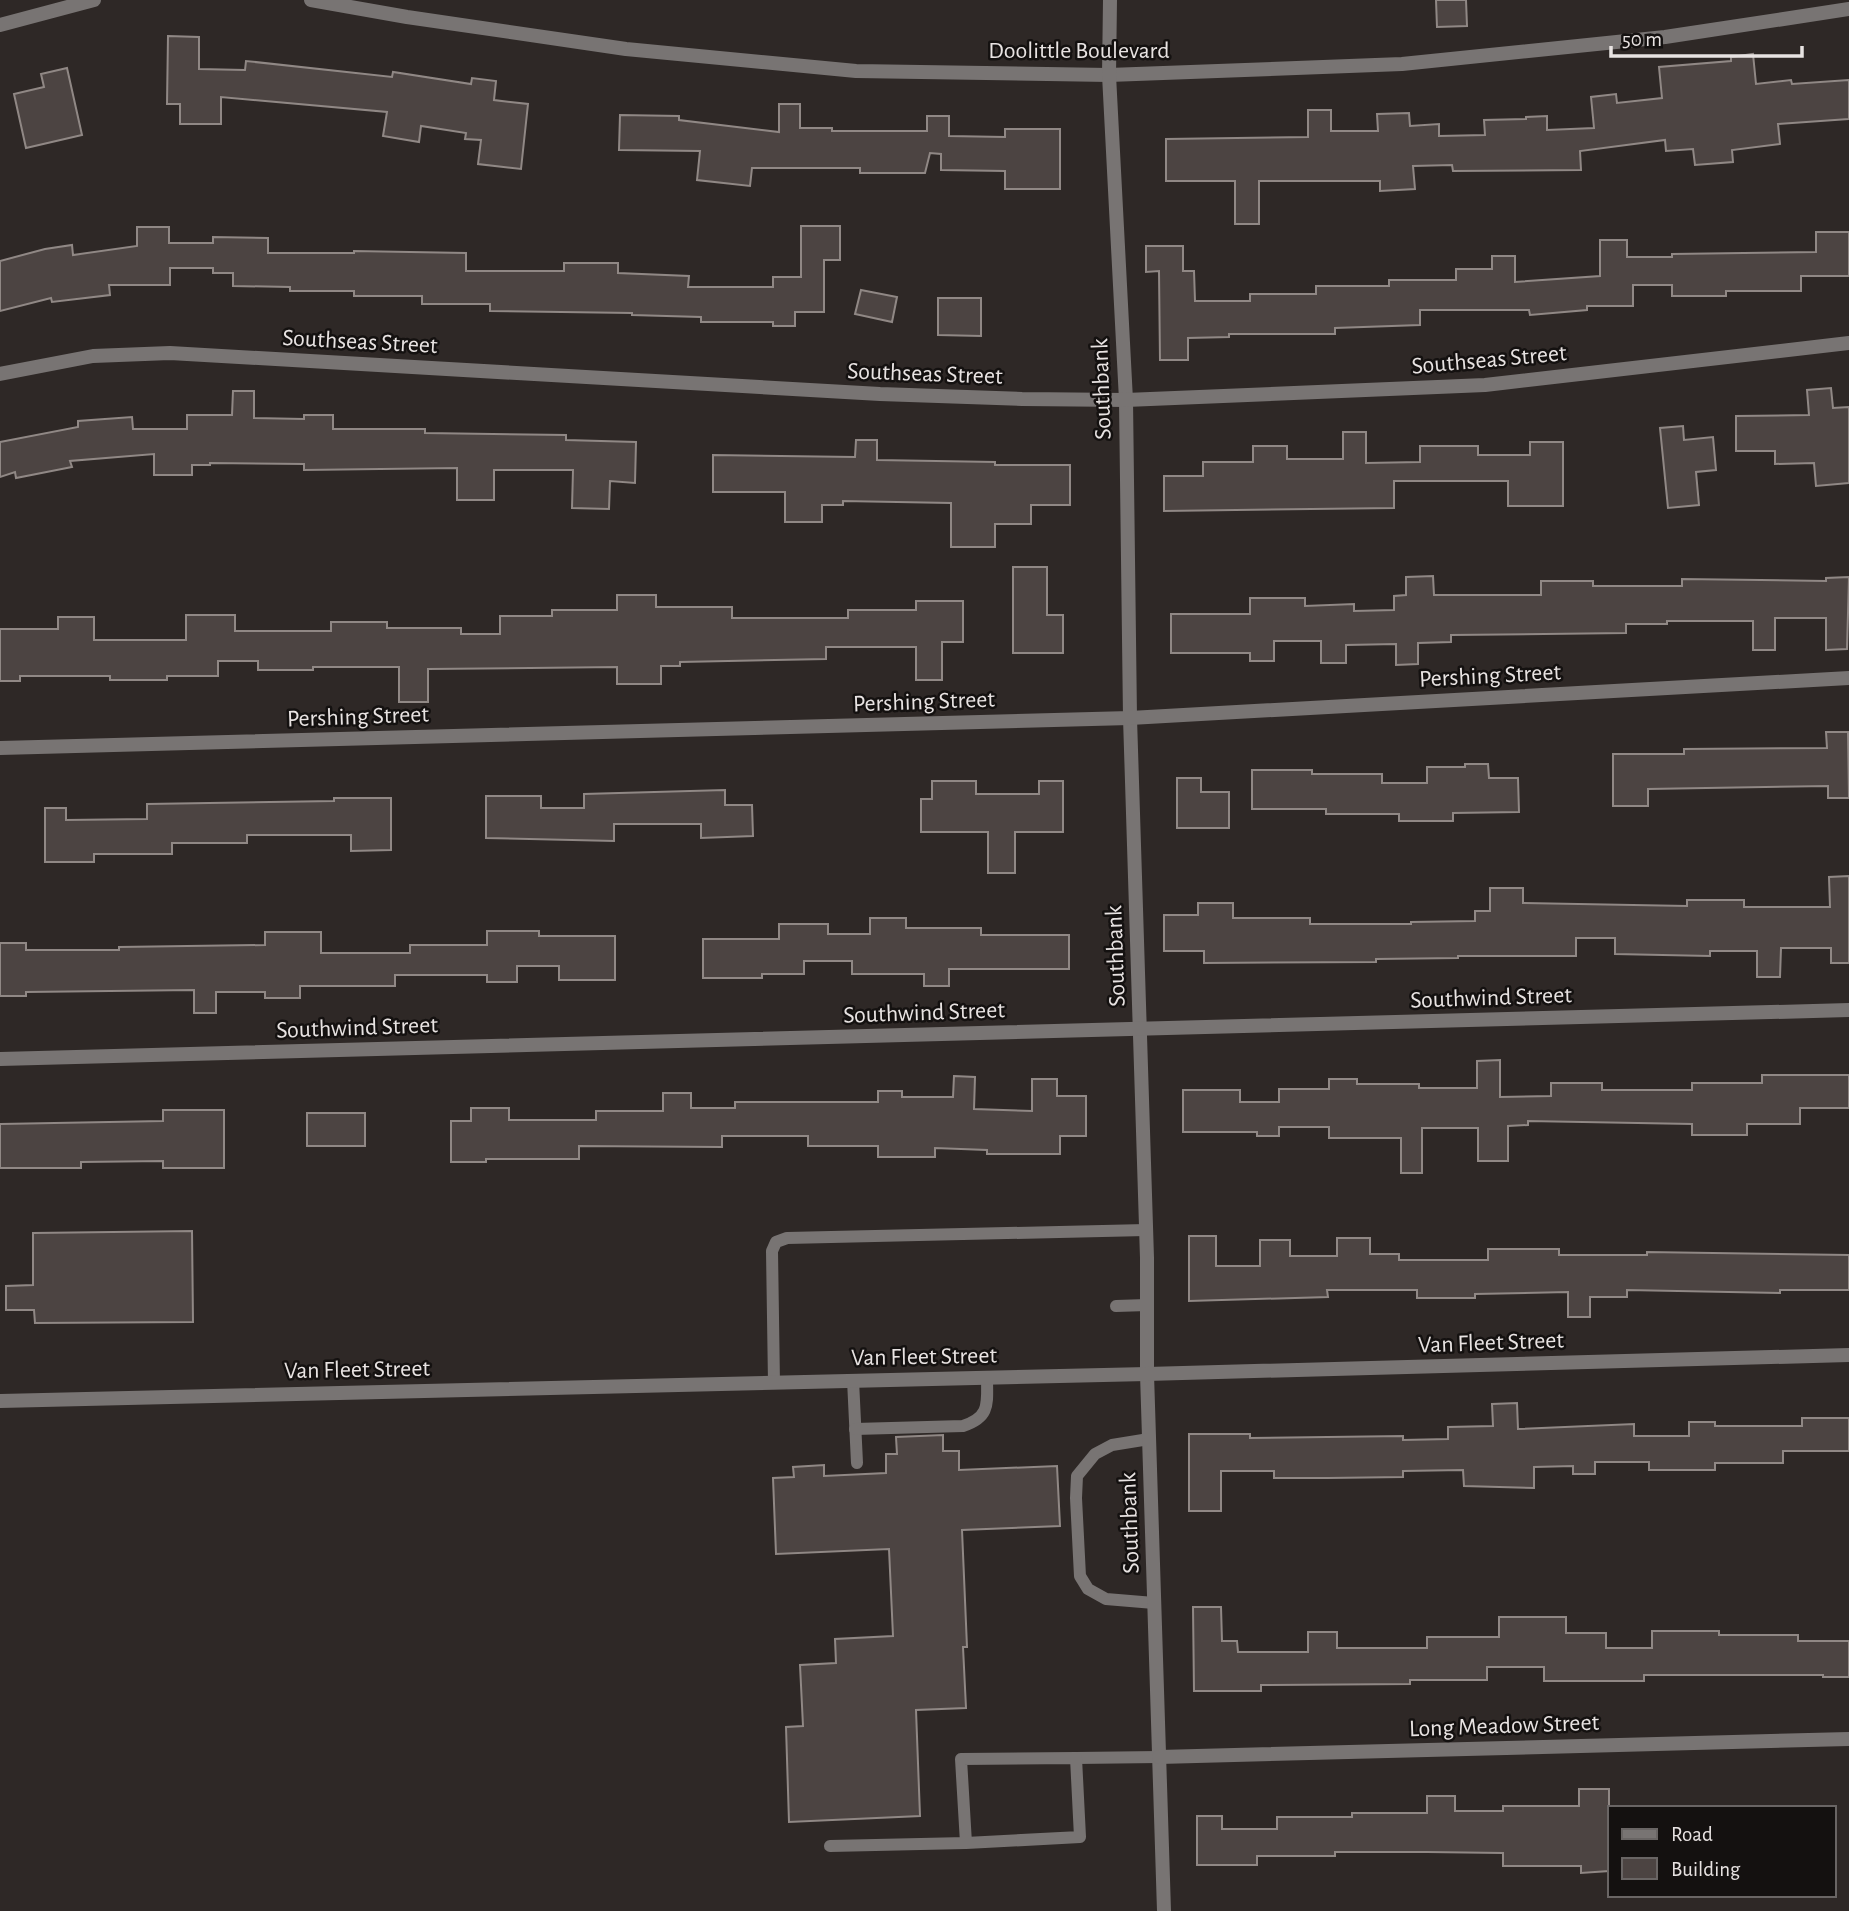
<svg xmlns="http://www.w3.org/2000/svg" width="1849" height="1911" font-family="'Alegreya Sans',sans-serif">
<style>
.building{fill:#4c4442;stroke:#908885;stroke-width:2}
.lines{fill:none;stroke-linecap:round;stroke-linejoin:round}
.service{stroke:#787473;stroke-width:12}
.minor{stroke:#787473;stroke-width:14}
.labels{text-anchor:middle;stroke-width:5;stroke-linejoin:round;paint-order:stroke}
.street-label{font-size:24px;fill:#e8e3e2;stroke:#141110}
</style>
<rect width="100%" height="100%" fill="#2e2826"/>
<g class="building">
<polygon points="1436,0 1466,0 1467,26 1437,27"/>
<polygon points="168,36 199,37 199,69 245,70 246,61 392,77 393,72 471,84 472,78 496,81 494,100 528,104 521,169 478,164 481,140 465,139 466,133 421,126 419,142 383,136 387,112 221,97 221,124 180,124 180,104 167,104"/>
<polygon points="1753,54 1756,84 1791,80 1792,84 1849,80 1849,119 1778,124 1780,144 1732,150 1733,162 1695,165 1693,149 1666,151 1665,140 1580,151 1581,170 1453,171 1452,165 1413,166 1415,189 1380,191 1380,181 1259,181 1259,224 1235,224 1235,181 1166,181 1166,139 1308,137 1308,110 1331,110 1331,131 1378,131 1377,114 1409,113 1410,126 1439,124 1439,136 1485,135 1484,120 1526,119 1526,117 1547,116 1547,130 1594,128 1591,97 1616,94 1617,103 1662,98 1659,67 1731,61 1731,57"/>
<polygon points="67,68 82,135 26,148 14,94 44,87 41,74"/>
<polygon points="779,104 800,104 800,128 832,128 832,131 927,131 927,116 949,116 949,136 1005,137 1005,129 1060,129 1060,189 1005,189 1005,171 941,170 941,154 930,153 925,173 860,173 860,168 752,168 750,186 697,180 700,151 619,150 620,115 679,116 679,120 779,132"/>
<polygon points="801,226 840,226 840,260 824,260 824,312 795,312 795,326 773,326 773,322 701,322 701,317 632,315 632,313 490,311 490,304 422,304 422,296 354,296 354,291 290,291 290,287 233,286 233,273 213,273 213,268 170,268 170,285 109,285 110,295 52,302 51,298 0,311 0,261 45,249 72,245 73,255 137,246 137,227 169,227 169,243 213,243 213,237 268,238 268,253 354,253 354,251 466,253 466,271 564,271 564,263 618,263 618,273 689,276 688,287 773,287 773,277 801,277"/>
<polygon points="1816,232 1849,232 1849,276 1801,276 1801,291 1726,291 1726,296 1672,296 1672,285 1633,285 1633,306 1587,306 1587,310 1530,315 1529,310 1420,310 1420,325 1335,328 1335,334 1229,334 1229,337 1188,338 1188,360 1160,360 1159,271 1146,272 1146,246 1183,246 1183,271 1194,271 1195,301 1250,301 1250,294 1316,294 1316,286 1389,286 1389,280 1456,280 1456,269 1492,269 1492,256 1515,256 1515,282 1600,276 1600,240 1627,240 1627,257 1672,257 1672,254 1816,252"/>
<polygon points="861,290 897,297 892,322 855,314"/>
<polygon points="938,298 981,298 981,336 938,335"/>
<polygon points="1831,388 1833,408 1849,407 1849,483 1816,486 1814,463 1775,464 1775,451 1736,451 1736,416 1809,415 1807,390"/>
<polygon points="233,391 254,391 254,418 304,419 304,415 333,415 333,429 425,429 425,433 566,435 566,440 636,442 635,483 610,481 609,509 572,508 573,470 494,470 494,500 457,500 457,468 304,470 304,464 210,463 210,465 192,465 192,475 154,475 154,454 70,461 72,467 16,478 15,472 0,477 0,442 78,427 78,421 132,417 133,429 187,429 187,415 232,415"/>
<polygon points="1683,426 1684,440 1713,437 1716,470 1696,472 1699,505 1668,508 1660,428"/>
<polygon points="1343,432 1366,432 1366,463 1420,462 1420,446 1478,446 1478,455 1530,455 1530,442 1563,442 1563,506 1508,506 1508,481 1394,481 1394,508 1164,511 1164,476 1203,476 1203,462 1253,462 1253,446 1287,446 1287,459 1343,459"/>
<polygon points="856,440 877,440 877,460 995,462 995,465 1070,465 1070,505 1031,505 1031,524 995,524 995,547 951,547 951,503 843,501 843,505 822,505 822,522 785,522 785,492 713,492 713,455 855,457"/>
<polygon points="1013,567 1047,567 1047,615 1063,615 1063,653 1013,653"/>
<polygon points="1433,576 1434,595 1541,595 1541,581 1593,581 1593,586 1682,586 1682,579 1826,581 1826,578 1849,577 1847,649 1826,650 1826,618 1775,618 1775,650 1753,650 1753,621 1667,621 1667,624 1626,624 1626,633 1451,635 1451,642 1418,643 1418,664 1396,665 1396,644 1346,645 1346,663 1321,663 1321,641 1274,641 1274,661 1250,661 1250,653 1171,653 1171,614 1250,614 1250,598 1305,598 1305,606 1354,604 1354,611 1394,610 1394,596 1406,595 1406,577"/>
<polygon points="617,595 656,595 656,607 732,607 732,618 848,618 848,610 916,610 916,601 963,601 963,642 942,642 942,680 916,680 916,647 826,647 826,659 680,662 680,666 661,666 661,684 617,684 617,667 428,669 428,702 399,702 399,667 313,667 313,670 258,670 258,661 218,661 218,676 167,676 167,680 110,680 110,676 20,676 20,681 0,681 0,629 58,629 58,617 94,617 94,640 186,640 186,615 235,615 235,631 331,631 331,622 387,622 387,628 461,628 461,634 500,634 500,616 552,616 552,610 617,610"/>
<polygon points="1826,732 1848,732 1849,798 1828,798 1828,786 1648,789 1648,806 1613,806 1613,754 1684,754 1684,749 1827,748"/>
<polygon points="1465,764 1488,764 1489,778 1518,778 1519,812 1453,813 1453,821 1399,821 1399,814 1326,814 1326,809 1252,809 1252,770 1312,770 1312,774 1382,774 1382,783 1427,783 1427,767 1465,767"/>
<polygon points="1177,778 1201,778 1201,792 1229,792 1229,828 1177,828"/>
<polygon points="932,781 976,781 976,794 1039,794 1039,781 1063,781 1063,832 1015,832 1015,873 988,873 988,832 921,832 921,799 932,799"/>
<polygon points="725,790 725,805 752,805 753,836 701,838 701,824 614,824 614,841 486,838 486,796 541,796 541,808 584,808 584,794"/>
<polygon points="334,798 391,798 391,850 351,851 351,835 247,835 247,843 172,843 172,854 94,854 94,862 45,862 45,808 66,808 66,820 147,819 147,804 334,801"/>
<polygon points="1849,876 1849,963 1831,963 1831,948 1781,948 1780,977 1757,977 1757,951 1710,951 1710,956 1615,954 1615,938 1576,938 1576,956 1458,956 1458,958 1376,959 1376,962 1204,963 1204,951 1164,951 1164,915 1198,915 1198,903 1233,903 1233,918 1310,918 1310,924 1411,924 1411,922 1475,921 1475,911 1490,911 1490,888 1523,888 1523,903 1687,906 1687,900 1744,900 1744,907 1830,907 1829,877"/>
<polygon points="870,918 906,918 906,928 981,928 981,935 1069,935 1069,969 949,969 949,986 924,986 924,974 852,974 852,961 804,961 804,974 762,974 762,978 703,978 703,939 779,939 779,924 828,924 828,934 870,934"/>
<polygon points="487,931 539,931 539,936 615,936 615,980 559,980 559,966 517,966 517,982 487,982 487,975 395,975 395,986 300,986 300,998 265,998 265,992 216,992 216,1013 194,1013 194,990 26,992 26,996 0,996 0,943 26,943 26,950 119,950 119,947 265,945 265,932 321,932 321,953 410,953 410,945 487,945"/>
<polygon points="1500,1060 1500,1097 1551,1096 1551,1083 1602,1083 1602,1090 1692,1090 1692,1083 1762,1083 1762,1075 1849,1075 1849,1108 1800,1108 1800,1124 1747,1124 1747,1135 1692,1135 1692,1124 1528,1121 1528,1125 1508,1126 1508,1161 1478,1161 1478,1128 1422,1128 1422,1173 1401,1173 1401,1138 1329,1138 1329,1127 1279,1127 1279,1136 1257,1136 1257,1132 1183,1132 1183,1090 1240,1090 1240,1102 1279,1102 1279,1089 1329,1089 1329,1079 1357,1079 1357,1084 1419,1084 1419,1088 1477,1088 1477,1061"/>
<polygon points="954,1076 975,1077 974,1109 1032,1111 1032,1079 1057,1079 1057,1096 1086,1096 1086,1136 1060,1136 1060,1154 987,1154 987,1150 935,1148 935,1157 878,1157 878,1146 808,1146 808,1136 722,1136 722,1147 579,1146 579,1159 486,1159 486,1162 451,1162 451,1121 471,1121 471,1108 509,1108 509,1120 596,1120 596,1111 663,1111 663,1093 691,1093 691,1108 735,1108 735,1102 878,1102 878,1091 902,1091 902,1097 953,1097"/>
<polygon points="163,1110 224,1110 224,1168 163,1168 163,1161 81,1162 81,1168 0,1168 0,1124 163,1121"/>
<rect x="307" y="1113" width="58" height="33"/>
<polygon points="192,1231 193,1322 35,1323 34,1310 6,1310 6,1286 33,1285 33,1233"/>
<polygon points="1189,1236 1216,1236 1216,1266 1260,1266 1260,1240 1290,1240 1290,1256 1337,1256 1337,1238 1370,1238 1370,1254 1399,1254 1399,1260 1488,1260 1488,1249 1559,1249 1559,1255 1647,1255 1647,1252 1849,1255 1849,1290 1780,1290 1780,1293 1627,1290 1627,1297 1590,1297 1590,1317 1568,1317 1568,1292 1475,1294 1475,1298 1417,1298 1417,1290 1327,1290 1328,1297 1189,1301"/>
<polygon points="1517,1403 1518,1429 1634,1424 1634,1436 1689,1436 1689,1422 1715,1422 1715,1426 1802,1426 1802,1418 1849,1418 1849,1451 1783,1451 1783,1463 1715,1463 1715,1470 1649,1470 1649,1462 1595,1462 1595,1474 1573,1474 1573,1466 1534,1467 1534,1488 1464,1486 1463,1470 1403,1471 1403,1477 1328,1478 1274,1478 1274,1471 1221,1471 1221,1511 1189,1511 1189,1434 1250,1434 1250,1438 1403,1436 1403,1440 1448,1439 1448,1427 1493,1426 1492,1404"/>
<polygon points="943,1435 943,1451 959,1451 959,1470 1057,1466 1060,1526 962,1530 967,1647 963,1647 966,1708 916,1710 920,1816 789,1822 786,1727 803,1726 800,1665 836,1663 835,1639 893,1636 889,1549 776,1554 773,1478 794,1477 793,1467 824,1465 824,1476 886,1473 886,1454 897,1454 896,1437"/>
<polygon points="1193,1607 1221,1607 1222,1641 1237,1641 1238,1652 1308,1652 1308,1632 1337,1632 1337,1648 1427,1648 1427,1637 1499,1637 1499,1617 1566,1617 1566,1633 1606,1633 1606,1648 1652,1648 1652,1631 1719,1631 1719,1635 1798,1635 1798,1641 1849,1641 1849,1677 1823,1677 1823,1675 1644,1675 1644,1681 1544,1681 1544,1667 1487,1667 1487,1680 1410,1680 1410,1684 1261,1685 1261,1691 1194,1691"/>
<polygon points="1579,1789 1609,1789 1609,1871 1581,1873 1581,1866 1503,1866 1503,1853 1427,1852 1335,1852 1335,1856 1257,1856 1257,1865 1197,1865 1197,1816 1222,1816 1222,1829 1277,1829 1277,1817 1352,1817 1352,1813 1427,1813 1427,1796 1455,1796 1455,1811 1503,1811 1503,1806 1579,1806"/>
</g>
<g class="lines">
<g class="service">
<polyline points="1116,1306 1147,1305"/>
<polyline points="853,1380 857,1463"/>
<polyline points="774,1383 772,1251 776,1242 787,1238 1146,1230"/>
<path d="M855,1429L963,1426C991,1417 987,1403 987,1377"/>
<polyline points="1149,1439 1112,1445 1095,1454 1077,1476 1076,1498 1080,1576 1088,1589 1106,1599 1154,1603"/>
<polyline points="1076,1758 1159,1757"/>
<polyline points="830,1846 966,1843 961,1759 1076,1758 1080,1837 966,1843"/>
</g>
<g class="minor">
<polyline points="311,0 407,17 626,49 856,71 1109,75 1402,64 1665,37 1849,9"/>
<polyline points="1110,0 1109,75 1126,400 1130,718 1147,1258 1147,1374 1164,1911"/>
<polyline points="0,25 94,0"/>
<polyline points="0,374 93,356 170,353 880,394 1022,399 1126,400 1485,385 1849,343"/>
<polyline points="0,748 1130,718 1849,678"/>
<polyline points="0,1059 1849,1010"/>
<polyline points="0,1401 1147,1374 1849,1355"/>
<polyline points="1159,1757 1849,1739"/>
</g>
</g>
<g class="labels">
<g class="street-label">
<text x="1079" y="58">Doolittle Boulevard</text>
<text transform="translate(360 341) rotate(3)" y="8">Southseas Street</text>
<text transform="translate(1489 359) rotate(-5)" y="8">Southseas Street</text>
<text transform="translate(925 373) rotate(2)" y="8">Southseas Street</text>
<text transform="translate(1101 389) rotate(-92)" y="8">Southbank</text>
<text transform="translate(1490 675) rotate(-3)" y="8">Pershing Street</text>
<text transform="translate(924 701) rotate(-2)" y="8">Pershing Street</text>
<text transform="translate(358 716) rotate(-2)" y="8">Pershing Street</text>
<text transform="translate(1115 956) rotate(-92)" y="8">Southbank</text>
<text transform="translate(1491 997) rotate(-2)" y="8">Southwind Street</text>
<text transform="translate(924 1012) rotate(-2)" y="8">Southwind Street</text>
<text transform="translate(357 1027) rotate(-2)" y="8">Southwind Street</text>
<text transform="translate(1491 1342) rotate(-2)" y="8">Van Fleet Street</text>
<text transform="translate(924 1356) rotate(-1)" y="8">Van Fleet Street</text>
<text transform="translate(357 1369) rotate(-1)" y="8">Van Fleet Street</text>
<text transform="translate(1129 1523) rotate(-92)" y="8">Southbank</text>
<text transform="translate(1504 1725) rotate(-2)" y="8">Long Meadow Street</text>
</g>
</g>
<rect x="1608" y="1806" width="228" height="91" fill="#141110" stroke="#696564" stroke-width="2"/>
<rect x="1622" y="1829" width="35" height="10" fill="#787473" stroke="#696564" stroke-width="2"/>
<text x="1671" y="1841" font-size="21" fill="#e8e3e2">Road</text>
<rect x="1622" y="1858" width="35" height="21" fill="#4c4442" stroke="#696564" stroke-width="2"/>
<text x="1671" y="1876" font-size="21" fill="#e8e3e2">Building</text>
<path d="M1611 46v10h191v-10" fill="none" stroke="#e8e3e2" stroke-width="3.5"/>
<text x="1622" y="46" font-size="21" fill="#e8e3e2" stroke="#141110" stroke-width="5" paint-order="stroke">50 m</text>
</svg>
